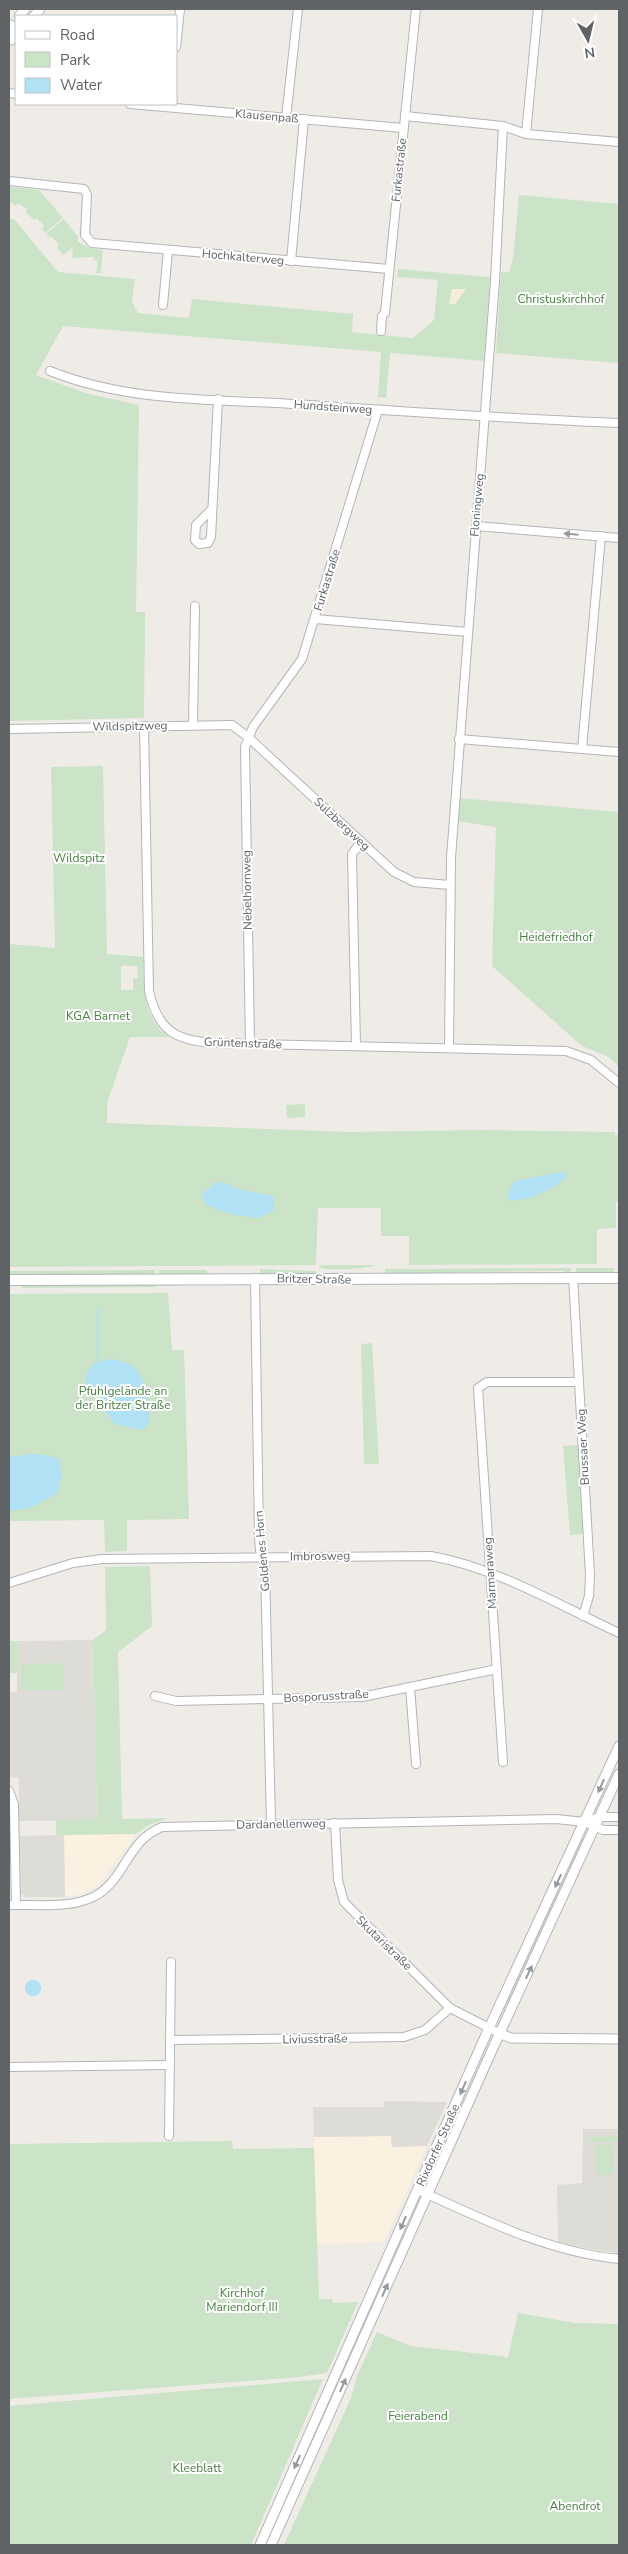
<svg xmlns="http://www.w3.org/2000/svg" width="628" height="2554" font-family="'Nunito Sans',sans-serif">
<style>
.commercial{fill:#faf1e1}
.education{fill:#dedcd6}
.green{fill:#cbe3c7;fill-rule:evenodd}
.sand{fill:#f7ecda}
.water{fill:#b1e1f5}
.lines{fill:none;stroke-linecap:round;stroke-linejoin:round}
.stream{stroke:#b1e1f5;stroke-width:2}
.minor-casing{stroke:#b2b5b7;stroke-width:10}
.tertiary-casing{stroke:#b2b5b7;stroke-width:11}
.secondary-casing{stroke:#b1b5b8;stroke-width:12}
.minor{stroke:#fff;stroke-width:8}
.tertiary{stroke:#fff;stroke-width:9}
.secondary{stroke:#fff;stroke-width:10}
.oneway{fill:#979a9b}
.labels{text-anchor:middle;stroke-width:4;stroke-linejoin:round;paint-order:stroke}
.street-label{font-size:12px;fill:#5f6365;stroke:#fff}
.park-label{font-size:12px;fill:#478241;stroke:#fff}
</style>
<rect width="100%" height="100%" fill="#efece7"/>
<g class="commercial">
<polygon points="136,1834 97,1887 82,1894 65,1897 64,1835"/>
<polygon points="391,2136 392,2147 427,2146 384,2242 317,2244 314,2137"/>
</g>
<g class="education">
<polygon points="93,1640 97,1820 19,1821 19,1778 9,1777 9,1692 17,1692 17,1641"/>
<polygon points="64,1835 65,1897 26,1897 21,1893 20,1836"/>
<polygon points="384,2101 447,2102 427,2146 392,2147 391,2136 314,2137 313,2107 384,2107"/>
<polygon points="583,2129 619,2129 619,2254 558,2243 557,2185 582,2183"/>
</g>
<g class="green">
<polygon points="9,187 39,190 63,218 45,233 42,229 44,226 37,218 34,220 26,212 27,209 18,203 16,206 9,202"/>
<polygon points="519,195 619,204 619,363 496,353 501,272 509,272 513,259"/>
<polygon points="9,218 15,220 58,272 135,279 132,302 138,313 189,318 192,299 353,314 352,332 413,338 434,320 438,280 397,277 398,269 490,277 484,361 390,353 386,398 378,397 381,352 63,326 36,375 85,393 139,405 136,612 145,612 144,718 9,721"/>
<polygon points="64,219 78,237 78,242 89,248 103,250 101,273 96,273 98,261 94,260 94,257 72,258 73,247 63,255 57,247 59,245 52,237 50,238 46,234"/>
<path d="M103,766L107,954L143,957C144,986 142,1020 170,1037H130L107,1103V1123L348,1132L483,1130L615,1132V1135H619V1201L616,1202V1228L597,1229V1264L409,1265V1236H381V1208H318L316,1265L9,1267V944L55,948L51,767ZM121,966H137L138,978H133V990H121Z"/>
<polygon points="458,798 619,812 619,1067 609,1057 582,1046 492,966 496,827 456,821"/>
<polygon points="305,1104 305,1117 287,1118 286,1105"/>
<path d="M319,1265H379C360,1269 339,1271 320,1268Z"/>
<polygon points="571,1268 570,1274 565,1274 565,1271 459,1272 459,1274 386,1275 385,1269"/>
<polygon points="576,1268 614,1268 613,1275 576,1274"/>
<polygon points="260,1269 316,1271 316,1275 313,1273 286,1273 286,1275 282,1275 282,1273 266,1273 265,1275 260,1275"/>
<polygon points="155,1270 154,1276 41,1276 41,1274 14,1274 13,1276 9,1276 9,1271"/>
<polygon points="159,1270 207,1270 207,1274 160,1276"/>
<polygon points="154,1282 155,1287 21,1288 22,1285"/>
<polygon points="168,1293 172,1350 184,1350 189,1519 127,1520 127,1551 105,1552 104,1520 9,1521 9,1294"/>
<polygon points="372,1343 379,1464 364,1464 361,1344"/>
<polygon points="578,1445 583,1534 570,1535 563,1446"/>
<polygon points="150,1566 152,1626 118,1652 122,1819 169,1818 149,1825 136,1834 56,1835 56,1820 97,1819 93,1640 106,1630 105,1567"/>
<rect x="9" y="1641" width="8" height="32"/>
<polygon points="63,1663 63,1690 21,1690 21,1664"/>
<polygon points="581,1837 588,1838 509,2005 506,2002"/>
<polygon points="619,2136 619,2142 590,2142 590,2137"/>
<polygon points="232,2141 233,2149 314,2148 319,2299 332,2299 333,2303 358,2302 327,2373 299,2377 9,2399 9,2144"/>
<polygon points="596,2145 614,2145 614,2174 597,2175"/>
<polygon points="518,2313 575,2323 619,2324 619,2545 284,2545 351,2398 357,2376 377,2332 411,2346 508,2357"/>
<polygon points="355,2341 358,2343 268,2545 264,2545"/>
<polygon points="323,2379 251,2545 9,2545 9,2406"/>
</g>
<polygon class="sand" points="452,289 466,289 455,304 449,304"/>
<g class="water">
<path d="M560,1172L566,1173V1177C553,1190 527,1202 509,1200L508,1192L515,1181Z"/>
<path d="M218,1182C228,1182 232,1188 241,1190C252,1193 263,1193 274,1197L273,1211L258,1218L231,1214L206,1205L202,1193Z"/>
<path d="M111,1359C147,1363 147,1391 150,1421L143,1430L114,1424L103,1406L102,1397L87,1390C83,1370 91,1362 111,1359Z"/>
<polygon points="34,1454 51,1456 60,1460 61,1478 58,1493 30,1508 9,1511 9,1457"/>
<circle cx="33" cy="1988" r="8"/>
</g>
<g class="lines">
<polyline class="stream" points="98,1361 98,1308"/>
<defs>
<g id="minor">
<polyline points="176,47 180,9"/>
<polyline points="9,93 16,94"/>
<polyline points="130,104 403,128"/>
<polyline points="405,116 503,126 526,134 619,142"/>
<polyline points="286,118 298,9"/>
<polyline points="526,134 538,9"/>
<polyline points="9,181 84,189 87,195 85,235 92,243 389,269"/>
<polyline points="291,261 304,119"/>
<polyline points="163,305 168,250"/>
<polyline points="381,331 382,316 385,313 416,9"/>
<path d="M50,371C127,402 211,399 293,404C402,411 510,419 619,423"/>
<polyline points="211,510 196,525 195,540 199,544 208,543 211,537 218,399"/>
<polyline points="476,526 619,538"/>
<polyline points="315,619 468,632"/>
<polyline points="193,725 195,606"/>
<path d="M144,726L149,991C158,1031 176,1041 215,1043L566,1051L591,1060L619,1083"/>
<polyline points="9,729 232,725 248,737 394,872 414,882 450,885"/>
<polyline points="459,739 619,752"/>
<polyline points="582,749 601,536"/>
<polyline points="250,1044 245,747 253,727 302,659 378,410"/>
<polyline points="356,1046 352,854 361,842"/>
<polyline points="449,1048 451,858 495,281 503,126"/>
<polyline points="573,1277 590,1575 589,1596 583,1616"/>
<polyline points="255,1278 259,1538 260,1551 265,1566 271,1824"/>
<path d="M9,1583L73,1563L102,1559L431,1556C497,1568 559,1605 619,1633"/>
<polyline points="410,1687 416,1764"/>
<polyline points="155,1696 176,1701 362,1697 497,1669"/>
<polyline points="503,1762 478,1388 487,1382 579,1382"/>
<polyline points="9,1791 14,1804 16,1905"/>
<polyline points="585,1822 599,1817 619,1817"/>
<polyline points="335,1823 338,1880 344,1902 450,2008 501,2034"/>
<path d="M9,1905C35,1904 69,1909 93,1897C125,1882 126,1841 162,1827L556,1819L585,1822L603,1830H619"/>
<polyline points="171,2040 404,2037 425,2030 450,2008"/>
<polyline points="9,2067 170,2065"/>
<polyline points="169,2136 171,1962"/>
<path d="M418,2190C483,2219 547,2252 619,2259"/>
</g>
<g id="tertiary">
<polyline points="19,16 25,9"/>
<polyline points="34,16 40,9"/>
<polyline points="11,40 11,25"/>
<polyline points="501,2034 511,2038 619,2039"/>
<polyline points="260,2545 484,2039 619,1746"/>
<polyline points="271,2545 493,2048 619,1774"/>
</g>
<polyline id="secondary" points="9,1280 619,1278"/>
</defs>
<use href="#minor" class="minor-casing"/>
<use href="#tertiary" class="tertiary-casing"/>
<use href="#secondary" class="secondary-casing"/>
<use href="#minor" class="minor"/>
<use href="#tertiary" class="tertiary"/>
<use href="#secondary" class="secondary"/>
</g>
<defs><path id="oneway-solid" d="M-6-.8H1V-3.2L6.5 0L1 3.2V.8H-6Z" transform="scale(1.25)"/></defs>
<g class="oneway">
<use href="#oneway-solid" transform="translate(571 534) rotate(-175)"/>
<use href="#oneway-solid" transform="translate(601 1786) rotate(114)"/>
<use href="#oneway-solid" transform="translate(558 1881) rotate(115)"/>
<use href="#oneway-solid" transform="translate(529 1972) rotate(-65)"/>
<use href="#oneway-solid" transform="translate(463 2088) rotate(114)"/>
<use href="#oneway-solid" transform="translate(403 2223) rotate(114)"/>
<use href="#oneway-solid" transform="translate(385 2290) rotate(-66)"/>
<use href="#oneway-solid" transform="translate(343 2385) rotate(-66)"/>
<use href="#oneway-solid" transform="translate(297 2462) rotate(114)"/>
</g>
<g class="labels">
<g class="street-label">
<text transform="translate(267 116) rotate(5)" y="4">Klausenpaß</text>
<text transform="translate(399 170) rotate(-84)" y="4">Furkastraße</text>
<text transform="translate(243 257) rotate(5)" y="4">Hochkalterweg</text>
<text transform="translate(333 407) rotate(4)" y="4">Hundsteinweg</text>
<text transform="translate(477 505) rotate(-85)" y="4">Floningweg</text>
<text transform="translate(327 580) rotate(-73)" y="4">Furkastraße</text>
<text transform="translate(130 726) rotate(-1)" y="4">Wildspitzweg</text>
<text transform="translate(342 824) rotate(43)" y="4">Sulzbergweg</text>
<text transform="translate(247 890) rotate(-91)" y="4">Nebelhornweg</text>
<text transform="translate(243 1043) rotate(2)" y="4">Grüntenstraße</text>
<text transform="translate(314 1279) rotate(1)" y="4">Britzer Straße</text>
<text transform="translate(583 1447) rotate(-93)" y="4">Brussaer Weg</text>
<text transform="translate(262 1551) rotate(-95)" y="4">Goldenes Horn</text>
<text transform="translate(320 1556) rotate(-1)" y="4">Imbrosweg</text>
<text transform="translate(490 1573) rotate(-94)" y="4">Marmaraweg</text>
<text transform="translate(326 1696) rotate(-3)" y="4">Bosporusstraße</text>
<text transform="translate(281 1824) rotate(-1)" y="4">Dardanellenweg</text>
<text transform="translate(384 1943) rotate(44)" y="4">Skutaristraße</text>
<text transform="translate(315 2039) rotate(-1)" y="4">Liviusstraße</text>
<text transform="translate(438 2145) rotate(-66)" y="4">Rixdorfer Straße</text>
</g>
<g class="park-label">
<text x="561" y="303">Christuskirchhof</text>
<text x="79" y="862">Wildspitz</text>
<text x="556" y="941">Heidefriedhof</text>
<text x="98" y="1020">KGA Barnet</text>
<text x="123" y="1395">Pfuhlgelände an<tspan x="123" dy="14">der Britzer Straße</tspan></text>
<text x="242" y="2297">Kirchhof<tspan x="242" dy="14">Mariendorf III</tspan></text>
<text x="418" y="2420">Feierabend</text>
<text x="197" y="2472">Kleeblatt</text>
<text x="575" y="2510">Abendrot</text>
</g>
</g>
<rect width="628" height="2554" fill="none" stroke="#5f6365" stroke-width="20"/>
<rect x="15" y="15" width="162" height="90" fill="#ffffff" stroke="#bfc1c1"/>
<rect x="25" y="31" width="25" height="8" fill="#ffffff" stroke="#bfc1c1"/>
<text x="60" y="40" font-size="15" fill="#5f6365">Road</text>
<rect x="25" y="52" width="25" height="15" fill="#cbe3c7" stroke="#bfc1c1"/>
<text x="60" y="65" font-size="15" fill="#5f6365">Park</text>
<rect x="25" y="78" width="25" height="15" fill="#b1e1f5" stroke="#bfc1c1"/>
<text x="60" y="90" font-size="15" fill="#5f6365">Water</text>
<g transform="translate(588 40) rotate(172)" stroke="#ffffff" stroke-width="4" paint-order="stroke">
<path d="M0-4L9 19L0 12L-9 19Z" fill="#5f6365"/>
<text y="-8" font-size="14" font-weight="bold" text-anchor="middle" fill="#5f6365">N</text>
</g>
</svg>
